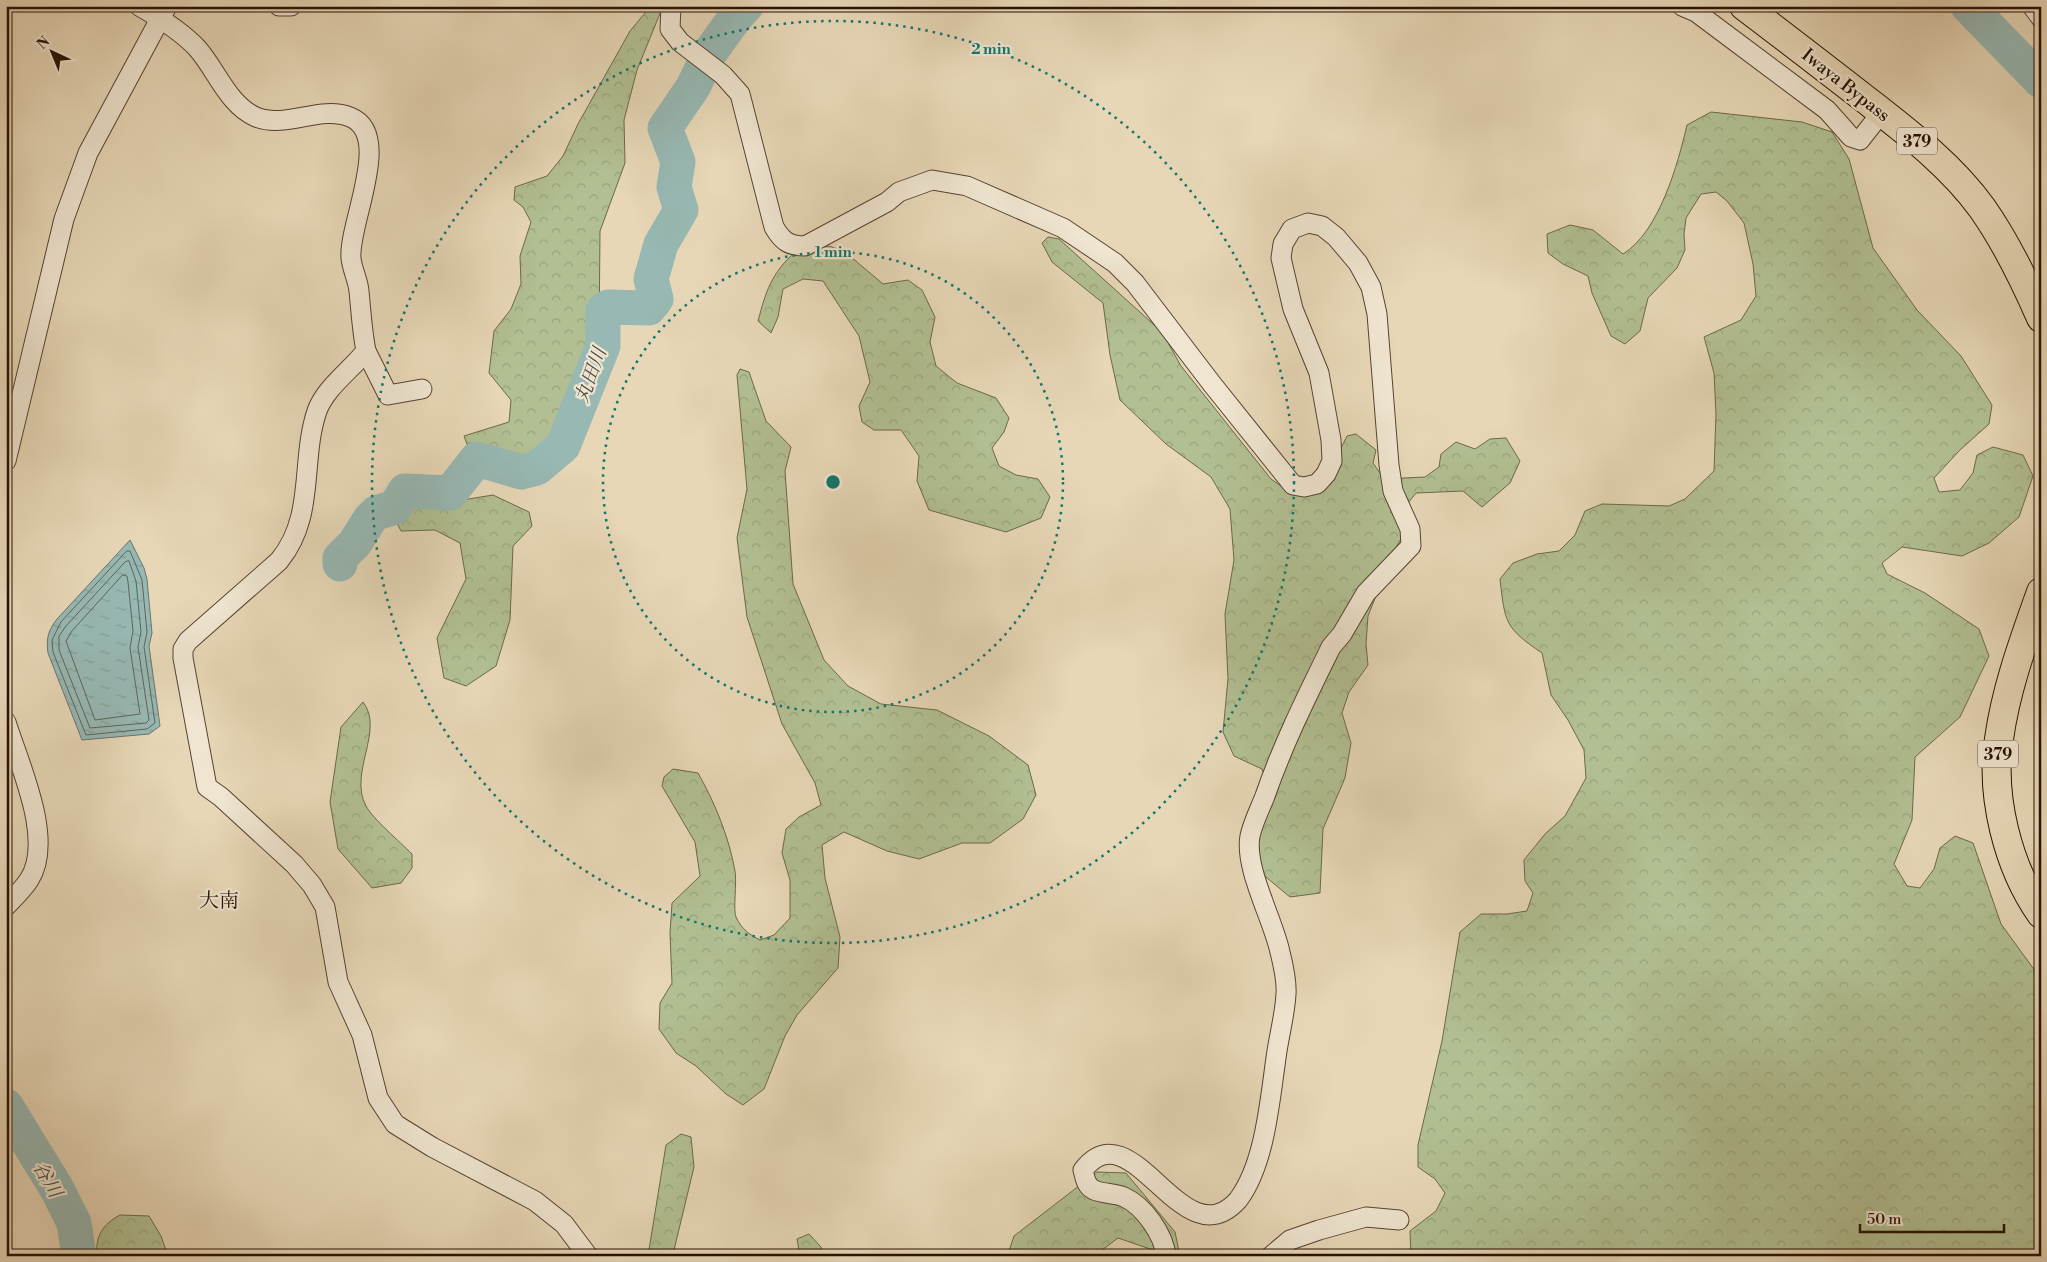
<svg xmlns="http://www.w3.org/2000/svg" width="2047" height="1262" font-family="'Libre Bodoni','Noto Serif JP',serif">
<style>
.forest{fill:url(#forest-crowns);stroke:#6c684a}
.water{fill:url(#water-ripples);stroke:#6a756d}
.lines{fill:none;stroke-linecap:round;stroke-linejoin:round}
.shore{stroke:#5f645b;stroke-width:1}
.river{stroke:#97b8b3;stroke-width:35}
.minor-casing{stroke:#574230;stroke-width:21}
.trunk-casing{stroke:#271103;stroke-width:30}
.minor{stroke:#efe5d0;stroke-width:19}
.trunk{stroke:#e7d7b7;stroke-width:28}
.ring{fill:none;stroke:#0f766e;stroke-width:2.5;stroke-dasharray:2.5 5}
.labels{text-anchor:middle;stroke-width:4.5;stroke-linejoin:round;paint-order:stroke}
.shield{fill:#efe5d0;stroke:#635140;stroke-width:1}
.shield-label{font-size:16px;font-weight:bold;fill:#271103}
.street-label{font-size:18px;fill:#271103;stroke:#efe5d0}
.water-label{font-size:19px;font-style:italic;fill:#4e4b41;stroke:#efe5d0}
.quarter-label{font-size:20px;fill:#271103;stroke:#efe5d0}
.centre{fill:#0f766e;stroke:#efe5d0;stroke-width:2.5}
.ring-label{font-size:15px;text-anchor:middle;font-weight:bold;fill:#0f766e;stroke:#efe5d0;stroke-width:4.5;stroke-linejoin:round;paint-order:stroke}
</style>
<defs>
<pattern id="forest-crowns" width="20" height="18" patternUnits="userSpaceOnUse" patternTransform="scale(1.25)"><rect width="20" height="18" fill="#b1bf92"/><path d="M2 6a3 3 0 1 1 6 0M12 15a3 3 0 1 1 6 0" fill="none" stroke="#98a37c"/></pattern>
<pattern id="water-ripples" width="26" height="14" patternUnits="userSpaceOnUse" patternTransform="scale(1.25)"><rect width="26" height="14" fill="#97b8b3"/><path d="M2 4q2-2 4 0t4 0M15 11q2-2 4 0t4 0" fill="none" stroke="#829d98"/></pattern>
</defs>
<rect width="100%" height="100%" fill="#e7d7b7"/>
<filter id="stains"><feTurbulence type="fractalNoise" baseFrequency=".004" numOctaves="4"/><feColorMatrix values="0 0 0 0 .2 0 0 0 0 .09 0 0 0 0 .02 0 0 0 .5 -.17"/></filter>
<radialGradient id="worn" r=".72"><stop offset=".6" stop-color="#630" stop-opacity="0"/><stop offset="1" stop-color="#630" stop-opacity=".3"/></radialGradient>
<g class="forest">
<polygon points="646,6 663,6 637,70 624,120 625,163 600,231 599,340 576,401 569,431 537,459 520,466 492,460 470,452 464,436 509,422 511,400 489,373 494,331 511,309 521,284 520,256 531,222 523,207 514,200 515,187 547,176 563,156 578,124 630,31 645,13"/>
<path d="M1711,112L1802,122L1832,132L1849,159L1873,248L1917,310L1961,356L1992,405L1989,424L1960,450L1934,478L1939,492L1960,490L1973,473L1977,455L1993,447L2023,455L2033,476L2019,517L1989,543L1962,556L1902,547L1882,563L1887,574L1925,593L1979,629L1989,656L1960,717L1915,757L1912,820L1894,864L1907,886L1920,888L1934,869L1940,848L1955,836L1973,843L2001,924L2041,979V1256H1411L1410,1231L1436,1211L1445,1193L1435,1179L1418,1167V1145L1442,1041L1460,932L1481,914H1507L1527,911L1533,893L1525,881L1524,860L1545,834L1565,816L1586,778L1584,750L1568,720L1551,695L1542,653C1505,628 1505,623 1500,579L1513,563L1537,554L1559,551L1575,535L1585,511L1602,504L1669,506L1685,499L1714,471L1716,414L1714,373L1704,337L1741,320L1756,296L1753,264L1744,223L1727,201L1716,192L1701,194L1686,218L1684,234L1685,250L1677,268L1648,298L1640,331L1625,344L1611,336L1592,293L1588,276L1563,264L1548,253L1547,234L1570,225L1593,230L1623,254C1659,232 1678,164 1687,125Z"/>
<polygon points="1048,237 1059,239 1162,332 1181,366 1271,479 1288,491 1304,493 1337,456 1347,436 1356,434 1376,450 1373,463 1384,479 1425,477 1439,467 1441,454 1456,442 1475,449 1490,439 1506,438 1520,461 1510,483 1482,507 1463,491 1416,493 1404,508 1403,535 1393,553 1368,616 1366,644 1368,665 1349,692 1342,713 1351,743 1345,778 1323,829 1320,893 1290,897 1261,873 1258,838 1267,784 1262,769 1234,756 1223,732 1228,679 1225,614 1234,560 1230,509 1211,477 1166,444 1120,400 1110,355 1103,303 1052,262 1042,243"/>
<path d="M829,246L844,251L883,284L908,280L922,290L935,317L930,342L936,366L957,383L996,398L1009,418L1004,432L992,448L999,466L1016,475L1038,479L1050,497L1041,518L1006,532L929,510L917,481L919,456L901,430H874L862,422L859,406L870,382L859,336L823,281L803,279L783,289L778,317L771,333L758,321C766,291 771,274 795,252H808Z"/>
<path d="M740,369L749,372L766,421L791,447L785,471L793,584L824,660L848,686L881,704L937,710L989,736L1028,765L1036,795L1023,819L990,843H962L919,859L887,851L844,832L822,845L825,878L840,937L838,968L797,1015L785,1036L764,1089L743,1105L726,1094L696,1066L676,1053L659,1029L660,1003L672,983L670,933L672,903L700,876L695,842L662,786L664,777L673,769L698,773C715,803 729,837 735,871C737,882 733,910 736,917C742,930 749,934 760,940L774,935L790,918V880L782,853L786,829L799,817L821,805L815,783L782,724L747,617L737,538L747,489L737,375Z"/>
<path d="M493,495L529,512L532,526L513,546L510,620L496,666L466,686L444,678L437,638L466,579L460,543L435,530L401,531L393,515C407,506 420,497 438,504Z"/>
<path d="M363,702C385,730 348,773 366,806C373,819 400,842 412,854V868L401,883L372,888L338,849L330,802L341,727Z"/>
<polygon points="681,1134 691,1137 694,1167 674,1250 674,1256 648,1256 666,1145"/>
<polygon points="1097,1172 1126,1173 1175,1232 1180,1256 1156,1256 1153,1250 1118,1238 1094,1256 1013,1256 1009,1251 1014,1236"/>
<path d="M120,1215L149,1216L161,1236L168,1256H97C95,1236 103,1224 120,1215Z"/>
<polygon points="809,1234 821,1247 823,1256 800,1256 797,1239"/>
</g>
<path class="water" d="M130,540L144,568L147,579L152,633L149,646L160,726L149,734L82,740L48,653C46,638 48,631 57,619Z"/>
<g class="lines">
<g class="shore">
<polygon points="127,551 130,551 142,580 147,632 144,647 155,723 147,729 86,735 53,652 52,640 61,622"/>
<polygon points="129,561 136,581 141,632 138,647 149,720 146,723 90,728 59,650 59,636 66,626 125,562"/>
<polygon points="123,575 127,576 128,582 133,631 130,648 140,714 95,720 66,641 72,631"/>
</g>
<g class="river">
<polyline points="1968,6 2041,81"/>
<polyline points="340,564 340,558 355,543 370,519 376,513 395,507 405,491 450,493 477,459 521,472 537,468 563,446 603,346 603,311 608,307 649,308 656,299 651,279 661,244 681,210 674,187 678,162 665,128 693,87 709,54 734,19 746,6"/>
<polyline points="6,1106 57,1189 74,1223 79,1256"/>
</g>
<defs>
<g id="minor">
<path d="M139,6C160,18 181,31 197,48C216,69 228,105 256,117C286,129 320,105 350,117C394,134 348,224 351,258C352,269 358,280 359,291C361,311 362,331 366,351C351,370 325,388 317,411C300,461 316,516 279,561L188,641L183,649V658L207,787L221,797L294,864L312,885L325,907L338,982L362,1035L378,1098L395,1124L432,1147L535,1201L564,1224L588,1256"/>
<polyline points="279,6 291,6"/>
<path d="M671,6L670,29L680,42L723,75L740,94L774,227C782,241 789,246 805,246L887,202L899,192L932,180L967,186L1063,228L1115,263L1135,283L1212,384L1293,485L1304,487L1317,484L1326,474L1332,461L1331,440L1319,373L1293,309L1281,258L1283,244L1292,229L1308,223L1322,226L1336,237L1358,263L1371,287L1377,314L1389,465L1393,491L1410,529L1411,546L1366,593L1342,634L1331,647C1307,696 1283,744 1265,796C1260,809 1253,822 1250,836C1244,868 1273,919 1280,952C1283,964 1287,981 1286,994C1285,1013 1280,1032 1277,1051C1270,1097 1266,1163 1238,1200C1182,1262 1133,1106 1083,1170C1085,1178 1086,1186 1094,1190C1103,1194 1115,1193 1124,1197C1144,1206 1164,1235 1166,1256"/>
<polyline points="1682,6 1696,12 1827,110 1851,137 1860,140 1882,112"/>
<polyline points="2032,6 2041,18"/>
<polyline points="366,351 388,395 422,389"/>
<polyline points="6,461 64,219 88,153 167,6"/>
<path d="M6,722C19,764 55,840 29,880C23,889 14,898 6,906"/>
<polyline points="1271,1256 1290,1240 1319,1230 1366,1217 1399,1220"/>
</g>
<g id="trunk">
<path d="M1744,6C1785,37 1825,68 1865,99C1906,131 1951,165 1982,208C2006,242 2024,279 2041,318"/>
<path d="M2041,592C2024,640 2006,688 1999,739C1990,796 2008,867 2041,914"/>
</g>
</defs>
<use href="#minor" class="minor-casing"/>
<use href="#trunk" class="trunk-casing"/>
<use href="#minor" class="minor"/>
<use href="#trunk" class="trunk"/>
</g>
<g class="ring">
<circle cx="833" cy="482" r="230"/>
<circle cx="833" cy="482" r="461"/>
</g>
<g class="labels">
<g class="shield">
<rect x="1897" y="127.5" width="40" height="27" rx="4"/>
<rect x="1978" y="740.5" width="40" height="27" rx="4"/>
</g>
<g class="shield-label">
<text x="1917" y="147">379</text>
<text x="1998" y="760">379</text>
</g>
<g class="street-label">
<text transform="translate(1846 85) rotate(38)" y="6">Iwaya Bypass</text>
</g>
<g class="water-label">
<text transform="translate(590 375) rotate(-70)" y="7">丸田川</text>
<text transform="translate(48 1179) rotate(60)" y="7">谷川</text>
</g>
<g class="quarter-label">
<text x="219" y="907">大南</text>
</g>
</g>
<circle cx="833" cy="482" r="8" class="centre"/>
<g class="ring-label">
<text x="991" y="54">2 min</text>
<text x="833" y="257">1 min</text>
</g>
<rect width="2047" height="1262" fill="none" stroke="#e7d7b7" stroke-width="25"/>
<rect x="8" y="8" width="2032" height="1247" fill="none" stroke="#271103" stroke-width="2.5"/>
<rect x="12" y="12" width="2022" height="1237" fill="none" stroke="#271103"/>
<g transform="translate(52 52) rotate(316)" stroke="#efe5d0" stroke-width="4" paint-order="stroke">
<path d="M0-4L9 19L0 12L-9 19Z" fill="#271103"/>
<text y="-8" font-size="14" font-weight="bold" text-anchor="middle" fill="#271103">N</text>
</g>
<path d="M1860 1224v8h144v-8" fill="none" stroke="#271103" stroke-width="2.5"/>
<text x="1867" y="1224" font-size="15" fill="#271103" stroke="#efe5d0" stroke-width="4" paint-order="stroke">50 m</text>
<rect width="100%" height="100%" filter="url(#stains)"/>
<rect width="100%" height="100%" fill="url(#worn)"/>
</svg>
